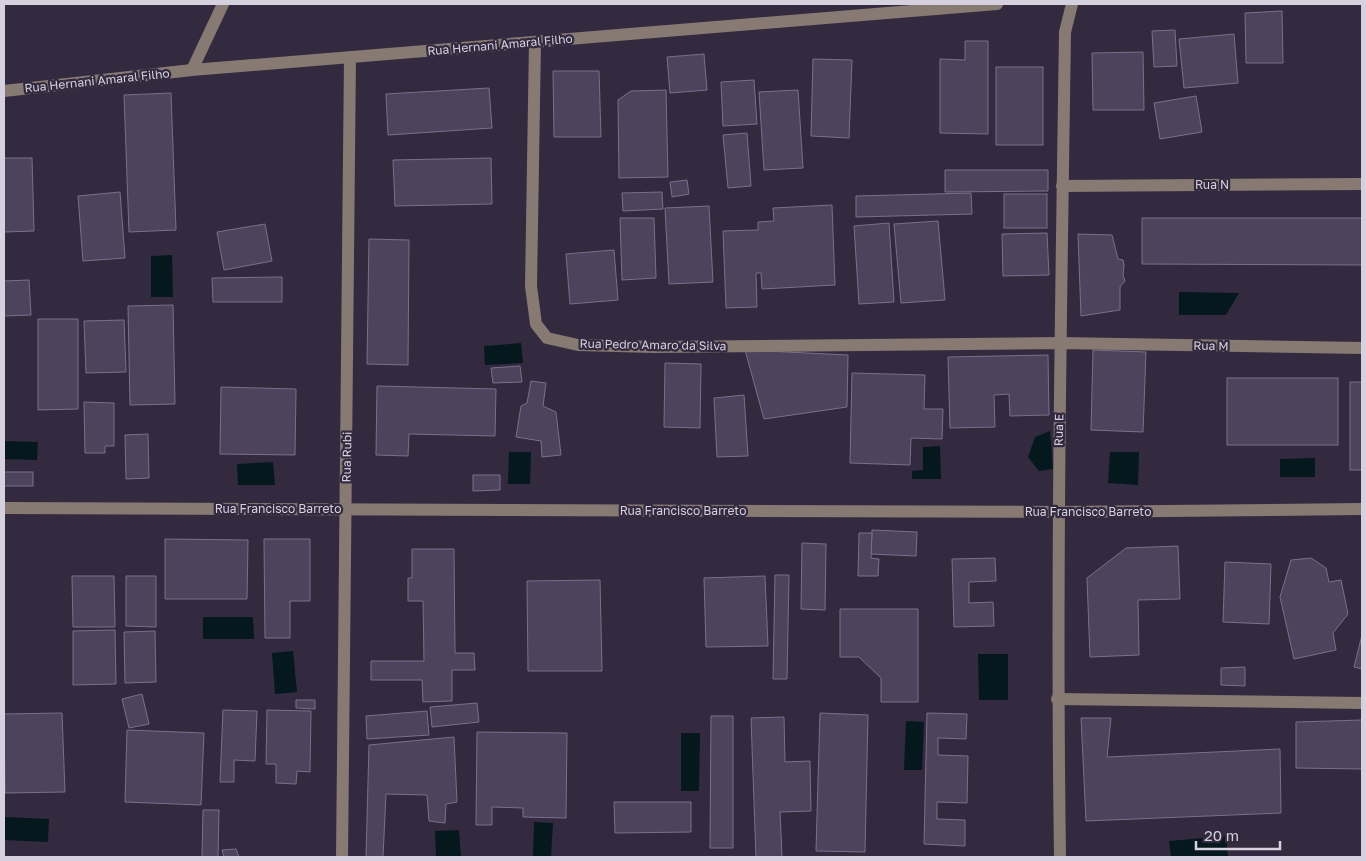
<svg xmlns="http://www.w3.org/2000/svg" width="1366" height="861" font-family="'Golos Text',sans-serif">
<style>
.water{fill:#04181d}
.building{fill:#4e435c;stroke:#7a708a}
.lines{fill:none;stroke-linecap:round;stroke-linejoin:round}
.minor{stroke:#877a73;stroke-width:12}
.labels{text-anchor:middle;stroke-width:4.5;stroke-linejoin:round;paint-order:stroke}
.street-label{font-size:12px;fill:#d6d1df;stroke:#342a40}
</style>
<rect width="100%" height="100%" fill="#342a40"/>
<g class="water">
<polygon points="172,255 173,297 151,297 151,256"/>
<polygon points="1179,292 1239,293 1226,315 1179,315"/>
<polygon points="521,343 523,363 485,365 484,346"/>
<polygon points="1050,431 1053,469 1039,471 1028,457 1035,437"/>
<polygon points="4,441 38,442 37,460 4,459"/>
<polygon points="940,446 941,479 912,479 912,471 923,470 923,447"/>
<polygon points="509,452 531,452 530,484 508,484"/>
<polygon points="1110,452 1139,452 1138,485 1108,483"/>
<polygon points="1315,458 1315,477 1280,477 1280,459"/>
<polygon points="273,462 275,485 238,485 237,464"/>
<polygon points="203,617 253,617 254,639 203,639"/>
<polygon points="293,651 297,692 275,694 272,653"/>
<polygon points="978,654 1008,654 1008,700 979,700"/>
<polygon points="906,721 924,722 922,770 904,770"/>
<polygon points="681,733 700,733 699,791 681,791"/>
<polygon points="5,817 49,819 48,842 4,840"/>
<polygon points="534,822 553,823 551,857 533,856"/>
<polygon points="459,830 461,857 436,857 435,831"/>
<polygon points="1226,836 1228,857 1171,857 1169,841"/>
</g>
<g class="building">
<polygon points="1282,11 1283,63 1246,63 1245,13"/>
<polygon points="1175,30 1177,66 1154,67 1152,31"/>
<polygon points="1234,34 1238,83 1184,88 1179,39"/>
<polygon points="965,41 988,41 988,134 940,133 940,59 965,60"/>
<polygon points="1143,52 1144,110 1093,110 1092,53"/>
<polygon points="704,54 707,90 670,93 667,57"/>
<polygon points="813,59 852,60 849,138 811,136"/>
<rect x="996" y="67" width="47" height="78"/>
<polygon points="553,71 599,71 601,137 554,137"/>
<polygon points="754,80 757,124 723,126 721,82"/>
<polygon points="489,88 492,128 388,135 386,94"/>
<polygon points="666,90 668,177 619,178 618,100 631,91"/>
<polygon points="798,90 803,168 764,170 759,92"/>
<polygon points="171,93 176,230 129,232 124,95"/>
<polygon points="1196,96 1202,132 1160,139 1154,103"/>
<polygon points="747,133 751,186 728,188 723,135"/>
<polygon points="4,158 32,158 34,231 4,232"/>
<polygon points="491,158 492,204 395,206 393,160"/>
<polygon points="945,170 1048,170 1048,191 945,192"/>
<polygon points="687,180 689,194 672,197 670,182"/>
<polygon points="120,192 125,258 83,261 78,196"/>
<polygon points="662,192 663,209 623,211 622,193"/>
<polygon points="971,193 972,214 856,217 856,196"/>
<rect x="1004" y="194" width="43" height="34"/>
<polygon points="832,205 835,285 762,289 761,273 756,273 757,307 726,308 723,231 758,230 758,222 774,221 773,208"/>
<polygon points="709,206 713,282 669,284 665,208"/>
<polygon points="620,218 654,218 656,278 622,280"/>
<polygon points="1142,218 1362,218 1362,265 1142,264"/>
<polygon points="938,221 945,300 901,303 894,224"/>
<polygon points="889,223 894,302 859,304 854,226"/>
<polygon points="265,224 272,261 224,270 217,232"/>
<polygon points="1047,233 1049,275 1003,276 1002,234"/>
<polygon points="1078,234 1112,235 1118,259 1123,260 1124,265 1123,275 1125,281 1120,287 1120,310 1081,316"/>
<polygon points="369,239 409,240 408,365 367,364"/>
<polygon points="614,250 618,300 570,304 566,254"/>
<polygon points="282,277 282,302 213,302 212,278"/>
<polygon points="29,280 31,315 4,316 4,281"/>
<polygon points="173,305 175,404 130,405 128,306"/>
<polygon points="38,319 78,319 78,409 38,410"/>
<polygon points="124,320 126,372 86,373 84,321"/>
<polygon points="745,350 848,355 847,407 764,419"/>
<polygon points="1093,350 1146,352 1143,432 1091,430"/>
<polygon points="1048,355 1049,415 1010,416 1009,394 994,395 995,427 950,428 948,357"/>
<polygon points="665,363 701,364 700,428 664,427"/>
<polygon points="520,366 522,382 493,383 491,368"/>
<polygon points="852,373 925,375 924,409 943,409 942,439 911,438 910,465 850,463"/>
<rect x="1227" y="378" width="111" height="67"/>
<polygon points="531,381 546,383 543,406 556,412 561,455 542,457 541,441 516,437 521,406 527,403"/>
<rect x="1350" y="382" width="12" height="88"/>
<polygon points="377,386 496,389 495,436 409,434 408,456 376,455"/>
<polygon points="221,387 296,389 295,455 220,454"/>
<polygon points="744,395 748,456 717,457 714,398"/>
<polygon points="84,402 114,403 114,446 105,446 105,453 85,453"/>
<polygon points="148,434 149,478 126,479 125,435"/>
<rect x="4" y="472" width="29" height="14"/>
<polygon points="473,475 500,475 500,490 473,491"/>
<polygon points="872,530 917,532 916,556 871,554"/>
<polygon points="859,533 872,533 871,558 879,559 878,576 858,576"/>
<polygon points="165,539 248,540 247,599 165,599"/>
<polygon points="264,539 310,539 310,601 290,601 290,638 265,638"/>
<polygon points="802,543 826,544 825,610 801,609"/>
<polygon points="1178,546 1180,599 1138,600 1139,655 1090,657 1087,578 1126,548"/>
<polygon points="412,549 454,549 455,653 474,653 475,670 452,670 452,701 423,702 422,680 371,680 371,661 424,661 423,601 408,601 408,578 412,578"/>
<polygon points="995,558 996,581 969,582 969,603 993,602 994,626 954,627 952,559"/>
<polygon points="1311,558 1326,568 1329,582 1341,580 1348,614 1333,633 1336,650 1294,659 1280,597 1291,560"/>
<polygon points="1225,562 1271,564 1269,624 1223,622"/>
<polygon points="775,575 789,575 787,679 773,679"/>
<polygon points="72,576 114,576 115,627 73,627"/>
<polygon points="126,576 156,576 156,627 126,626"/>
<polygon points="765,576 768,646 706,647 704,578"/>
<polygon points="600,580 602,671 528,671 527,581"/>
<polygon points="840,609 918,609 918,702 881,702 881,678 859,657 840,657"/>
<polygon points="115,630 116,684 73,685 73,631"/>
<polygon points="155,631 156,682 125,683 124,632"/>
<polygon points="1362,635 1362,669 1354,667"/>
<polygon points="1245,667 1245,686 1221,685 1221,668"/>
<polygon points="142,694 149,724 129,728 122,699"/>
<polygon points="296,700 315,700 315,709 296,708"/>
<polygon points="477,703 479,722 432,727 430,707"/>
<polygon points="223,710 257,711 255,761 234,760 234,782 220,782"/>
<polygon points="267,710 311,711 310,772 297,771 296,784 276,783 276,764 266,764"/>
<polygon points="427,711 429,735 367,739 366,716"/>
<polygon points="62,713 65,792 5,793 4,714"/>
<polygon points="820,713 868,715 865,852 816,851"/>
<polygon points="927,713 967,714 966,739 938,738 938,755 968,756 967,803 937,802 937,819 965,820 965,846 924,844"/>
<polygon points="711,716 733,716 733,848 710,848"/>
<polygon points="784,717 785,762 810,761 811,811 780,812 782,857 756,857 751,718"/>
<polygon points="1081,718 1111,718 1107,757 1280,749 1281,813 1086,821"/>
<polygon points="1362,720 1362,769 1296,768 1296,722"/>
<polygon points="127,730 204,733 201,805 125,802"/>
<polygon points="477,732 567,733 566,818 523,817 523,808 492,807 492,825 476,825"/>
<polygon points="454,737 457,802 446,804 445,823 429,821 427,795 386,794 383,857 366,857 369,745"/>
<polygon points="614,802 691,802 691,832 615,833"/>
<polygon points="203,810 219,810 218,857 202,857"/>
<polygon points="236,849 239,857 224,857 222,850"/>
</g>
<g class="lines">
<g class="minor">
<polyline points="535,42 531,286 536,324 547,338 578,345 655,347 1059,343 1362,348"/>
<polyline points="192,70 223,4"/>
<polyline points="4,91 192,70 997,4"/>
<polyline points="1062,186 1362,184"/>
<polyline points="4,508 1058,512 1362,509"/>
<polyline points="1057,699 1362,703"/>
<polyline points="342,857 350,57"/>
<path d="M1060,857C1056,582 1061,307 1065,32L1072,4"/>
</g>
</g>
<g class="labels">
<g class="street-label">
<text transform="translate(500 45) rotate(-5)" y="4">Rua Hernani Amaral Filho</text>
<text transform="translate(97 81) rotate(-6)" y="4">Rua Hernani Amaral Filho</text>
<text x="1212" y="189">Rua N</text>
<text transform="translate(653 345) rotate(1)" y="4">Rua Pedro Amaro da Silva</text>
<text transform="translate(1211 346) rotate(1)" y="4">Rua M</text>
<text transform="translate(1059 430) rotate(-89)" y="4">Rua E</text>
<text transform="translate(347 457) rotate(-89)" y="4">Rua Rubi</text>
<text x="278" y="513">Rua Francisco Barreto</text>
<text x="683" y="515">Rua Francisco Barreto</text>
<text x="1088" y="516">Rua Francisco Barreto</text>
</g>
</g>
<rect width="1366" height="861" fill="none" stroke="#d6d1df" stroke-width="10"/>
<path d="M1196 841v8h84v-8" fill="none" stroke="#d6d1df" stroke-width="2.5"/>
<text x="1204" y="841" font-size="15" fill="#d6d1df" stroke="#342a40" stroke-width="4" paint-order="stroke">20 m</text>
</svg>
